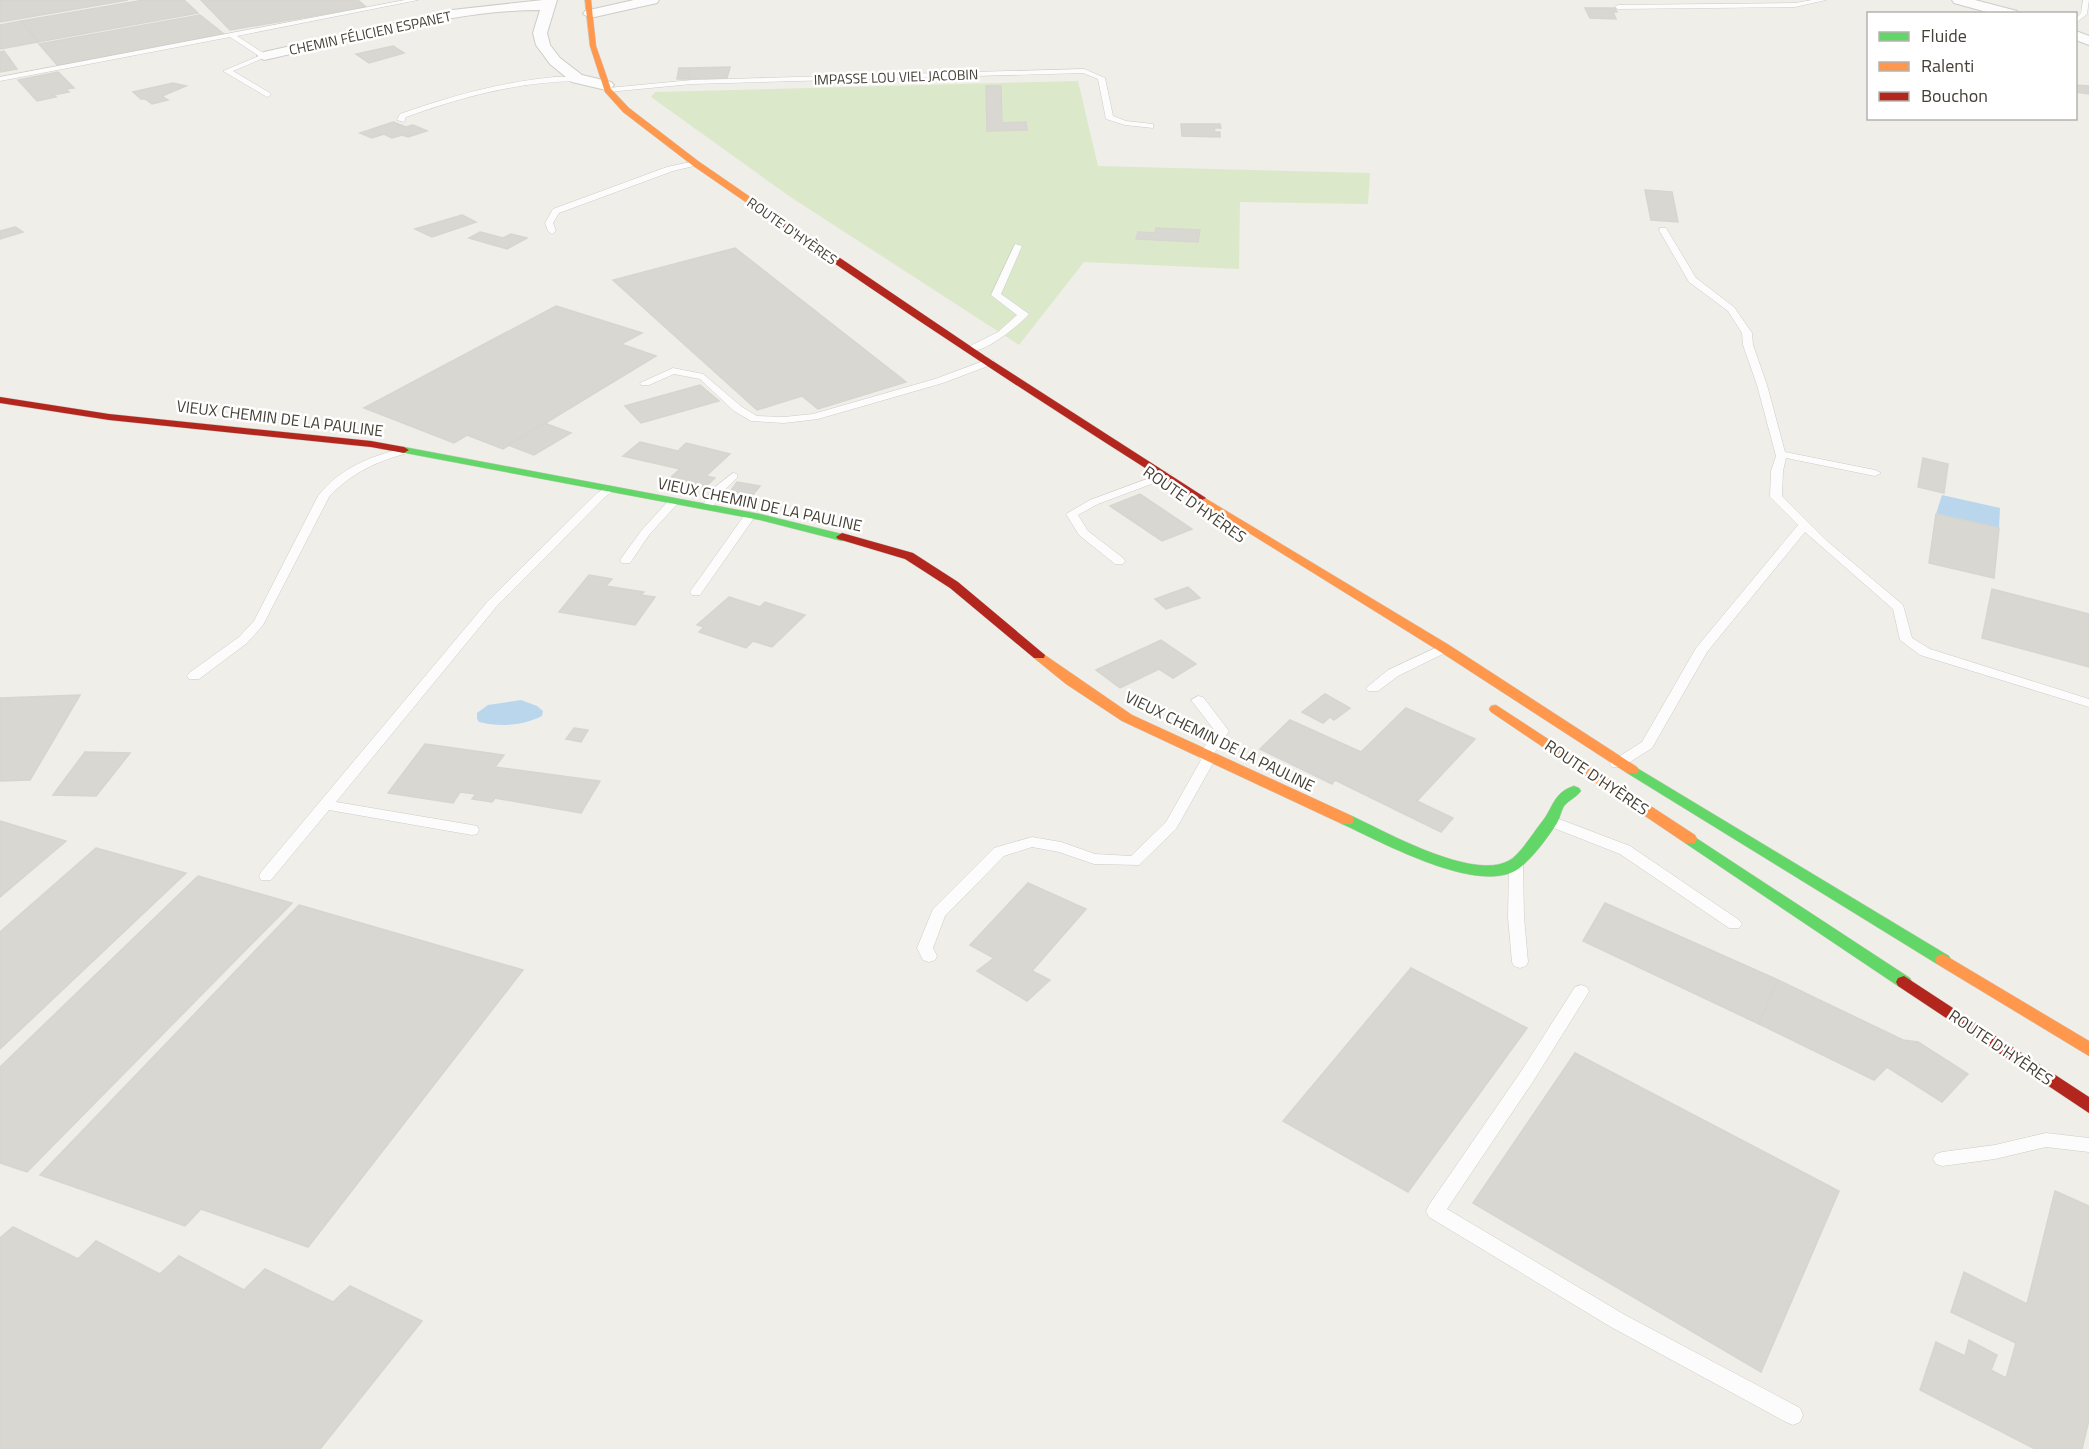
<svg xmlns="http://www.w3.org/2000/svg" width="2089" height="1449" font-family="'Titillium Web',sans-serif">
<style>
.green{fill:#dbe9ca}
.water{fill:#bad6ec}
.building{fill:#d9d7d1;stroke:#d7d5cf;stroke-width:1.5}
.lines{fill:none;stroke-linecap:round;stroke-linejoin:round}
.lane-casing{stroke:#cdccc7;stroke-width:1}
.street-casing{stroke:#cdccc7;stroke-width:2}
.fast-casing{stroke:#cecbc1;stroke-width:1}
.slow-casing{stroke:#cecbc1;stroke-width:1}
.jam-casing{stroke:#cecbc1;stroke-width:1}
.lane{fill:#fdfcfc;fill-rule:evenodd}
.street{fill:#fdfcfc;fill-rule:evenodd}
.fast{fill:#63d668;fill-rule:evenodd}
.slow{fill:#ff974d;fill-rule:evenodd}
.jam{fill:#b3261e;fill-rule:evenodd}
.labels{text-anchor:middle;stroke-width:5;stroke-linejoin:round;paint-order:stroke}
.far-street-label{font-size:14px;fill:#454036;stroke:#fff}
.street-label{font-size:16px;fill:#454036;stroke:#fff}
</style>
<rect width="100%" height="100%" fill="#efeee9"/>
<polygon class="green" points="1078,81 1098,166 1370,173 1368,204 1240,202 1239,269 1084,262 1019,345 789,196 651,97 655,92"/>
<g class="water">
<polygon points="1942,495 2000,508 1999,528 1936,514"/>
<path d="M521,700L537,706L543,711L542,716C522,726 500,727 479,722L477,719V713L488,705Z"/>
</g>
<g class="building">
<polygon points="0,0 128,0 0,22"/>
<polygon points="144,0 184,0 198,13 38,42 21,21"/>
<polygon points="201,0 358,0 366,7 230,30"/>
<polygon points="1585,8 1615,8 1617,12 1613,12 1616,19 1590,18"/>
<polygon points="200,15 224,34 58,66 39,44"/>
<polygon points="21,21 38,42 0,49 0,25"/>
<polygon points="393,46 404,53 369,63 356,54"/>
<polygon points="4,51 17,69 0,72 0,52"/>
<polygon points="730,67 727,78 688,79 690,68"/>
<polygon points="679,68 690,68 688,79 677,79"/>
<polygon points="58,72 74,88 66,89 69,92 53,95 56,97 37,101 18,80"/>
<polygon points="173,83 186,86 162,96 168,100 152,104 145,99 141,99 133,92"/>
<polygon points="2076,85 2089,86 2089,94 2076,92"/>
<polygon points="986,86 1001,86 1002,123 1026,122 1027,130 987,131"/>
<polygon points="393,122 406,127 413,125 427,131 408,137 402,135 392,138 384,134 372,138 360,133"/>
<polygon points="1181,124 1220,124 1221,128 1214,128 1215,132 1220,132 1220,137 1182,136"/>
<polygon points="1645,190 1672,192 1678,222 1651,220"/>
<polygon points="462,215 476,222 432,237 415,229"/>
<polygon points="15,227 23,232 0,239 0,231"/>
<polygon points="1156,228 1200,230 1198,242 1136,239 1138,232 1155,233"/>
<polygon points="480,232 503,238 511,234 527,238 507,249 469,238"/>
<polygon points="735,248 906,382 818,409 802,396 757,410 613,280"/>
<polygon points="556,306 642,333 621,344 656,356 503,449 467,435 454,443 364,408"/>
<polygon points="700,385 719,401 641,423 625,406"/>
<polygon points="544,423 571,433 534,455 508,445"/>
<polygon points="640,442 678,451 686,443 730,454 706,476 715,478 704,488 668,480 680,469 623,456"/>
<polygon points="1923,458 1948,464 1944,493 1918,487"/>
<polygon points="737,482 760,486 752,496 730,492"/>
<polygon points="1140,494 1192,529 1162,541 1110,506"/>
<polygon points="1936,514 1999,528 1994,578 1929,563"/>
<polygon points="589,575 612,579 606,586 644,592 641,595 655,597 635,625 559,612"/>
<polygon points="1188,587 1200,598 1166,609 1155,599"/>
<polygon points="1992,589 2089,614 2089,667 1982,638"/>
<polygon points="729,597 760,607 765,602 805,615 772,647 753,641 746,648 699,632 704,627 697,625"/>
<polygon points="1161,640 1196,664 1173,678 1159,669 1120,688 1096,670"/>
<polygon points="1325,694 1350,708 1334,720 1330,717 1323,723 1302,712"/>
<polygon points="80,695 30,780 0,781 0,698"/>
<polygon points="1406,708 1475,739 1417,801 1453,818 1441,832 1335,780 1332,784 1260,749 1290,720 1361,752"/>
<polygon points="574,728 588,730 581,742 566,739"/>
<polygon points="425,744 504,755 495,767 600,781 581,813 495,798 492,802 472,799 476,794 460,792 453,803 388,793"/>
<polygon points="85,752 130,753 96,796 53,795"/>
<polygon points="0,821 66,841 0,897"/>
<polygon points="96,848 186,873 0,1049 0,932"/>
<polygon points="198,876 292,903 27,1172 0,1163 0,1067"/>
<polygon points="1028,883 1086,909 1032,971 1050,980 1027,1001 977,971 994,958 970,945"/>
<polygon points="1605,903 1778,980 1759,1024 1583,941"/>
<polygon points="299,905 523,970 308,1247 201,1209 185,1226 40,1175"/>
<polygon points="1411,968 1527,1028 1408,1192 1283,1121"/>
<polygon points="1778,980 1903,1040 1918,1042 1968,1074 1942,1102 1887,1067 1874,1080 1759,1024"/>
<polygon points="1575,1053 1839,1191 1761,1372 1473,1203"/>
<polygon points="2055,1191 2089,1206 2089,1420 2082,1449 2035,1449 1920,1390 1936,1342 1965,1356 1969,1340 1997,1355 1991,1370 2006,1378 2016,1343 1951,1312 1964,1272 2027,1304"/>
<polygon points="13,1227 78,1259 96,1241 160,1274 179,1256 244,1290 265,1269 333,1302 350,1286 422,1321 320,1449 0,1449 0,1238"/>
</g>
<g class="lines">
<defs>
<g id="lane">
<polygon points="405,0 418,0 237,36 268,56 233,71 270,93 271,95 267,97 223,71 259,56 230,37 0,81 0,77"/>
<polygon points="1812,0 1826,0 1795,7 1618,9 1615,7 1618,5 1795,3"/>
<polygon points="2083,0 2089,0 2087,14 2076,23 2076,18 2081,13"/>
<polygon points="1084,69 1105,78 1113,116 1126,121 1153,124 1153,128 1125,125 1106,119 1098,79 1083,73 692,84 608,92 604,90 608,88 692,80"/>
<path d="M555,77H577L581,79L577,81C517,82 462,97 406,117L404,122L397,120L400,114C451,96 501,82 555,77Z"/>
<polygon points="695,161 698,161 698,165 673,171 559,213 553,223 556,231 552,234 548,231 545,223 553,209 667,167"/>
<polygon points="1660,228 1666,228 1696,278 1734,307 1752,333 1753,345 1767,385 1785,452 1875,470 1881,473 1875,476 1786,458 1783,471 1782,496 1827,541 1903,605 1912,638 1930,649 2089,699 2089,707 1920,655 1900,640 1893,609 1805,532 1707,652 1652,748 1622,767 1612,767 1610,764 1612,761 1642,742 1696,648 1798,525 1770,497 1771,471 1776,456 1757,385 1743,345 1742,333 1728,311 1689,282 1659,230"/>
<path d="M1015,244L1022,246L1001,294L1029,314C1017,327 984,354 966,352V348L998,332L1017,315L991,295Z"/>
<polygon points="989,359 993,360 993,364 943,383 818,419 784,423 751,421 734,411 700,379 674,374 649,385 641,385 640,383 673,368 703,374 742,407 757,416 784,417 813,414 935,379"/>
<path d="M404,448L408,449V453C377,461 351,473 329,497L263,625L247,643L199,679H189L187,676L189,673L239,637L254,621L318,496C340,468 371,456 404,448Z"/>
<polygon points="1166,472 1172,475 1170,477 1098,504 1078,515 1088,531 1123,558 1125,561 1123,564 1115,564 1079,535 1066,514 1090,500"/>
<polygon points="733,473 737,474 737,478 720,494 712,509 704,509 702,507 711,490"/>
<polygon points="610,486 616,489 605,497 496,607 336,802 472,825 477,826 479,830 477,834 472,835 329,810 271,880 261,880 259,876 261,872 488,601 597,493"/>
<polygon points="674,498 680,501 678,503 649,535 630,563 622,563 620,560 641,531 670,499"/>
<polygon points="750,512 756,515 700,595 692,595 690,592 692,589 746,513"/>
<polygon points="1444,644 1450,648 1449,651 1398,676 1378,691 1368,691 1366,688 1388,670"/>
<polygon points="1198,696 1203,697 1229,731 1213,755 1216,758 1176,829 1139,865 1094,864 1059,852 1032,847 1004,856 945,916 933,948 937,956 935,960 929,962 923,960 917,948 933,909 994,848 1032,837 1061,842 1095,854 1131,856 1166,822 1201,760 1198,756 1215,731 1191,700"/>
<polygon points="1551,816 1630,846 1739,920 1742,924 1739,928 1729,928 1620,854 1546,825 1544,821 1546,817"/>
<polygon points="1516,859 1521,860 1523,864 1524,917 1528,962 1526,966 1520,968 1514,966 1512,962 1508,917 1509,864 1511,860"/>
<polygon points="1581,985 1587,987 1589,991 1587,995 1534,1080 1447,1209 1625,1315 1800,1408 1803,1415 1800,1422 1793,1425 1786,1422 1611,1327 1429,1217 1426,1211 1429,1205 1522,1070 1575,987"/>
<polygon points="2046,1133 2089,1138 2089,1152 2046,1147 1995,1159 1942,1166 1936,1164 1933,1159 1936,1154 1942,1152 1995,1145"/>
</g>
<g id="street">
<path d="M543,0H557L547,33L550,45L560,58L582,75L611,82L614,85L611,88L606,90L572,82L550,64L536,45L533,33L540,10C450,10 352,41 264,60L257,56L264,52L452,10Z"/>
<polygon points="634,0 659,0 657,3 590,18 583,14 585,11"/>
<polygon points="1952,0 1975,0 2017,11 2019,14 1994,14 1954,3"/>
<polygon points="2076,31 2089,36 2089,45 2076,40"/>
</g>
<g id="fast">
<polygon points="404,447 760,514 846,535 848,537 842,541 760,520 400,452 400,448"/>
<polygon points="1632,765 1949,956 1951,960 1949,964 1943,966 1937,964 1627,773 1625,770 1627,767"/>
<path d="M1574,786L1579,788L1581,791C1577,797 1569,800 1564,806C1561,811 1560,818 1557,823C1548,837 1535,855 1522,866C1485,900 1380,841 1342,824L1340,820L1342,816H1352C1388,833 1472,880 1508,861C1519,856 1533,833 1541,823C1553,809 1553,792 1574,786Z"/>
<polygon points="1690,834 1910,978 1912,982 1910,986 1904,988 1898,986 1685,843 1683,839 1685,835"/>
</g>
<g id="slow">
<polygon points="585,0 591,0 596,46 611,89 629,108 698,161 769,210 769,214 763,214 692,165 623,112 605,92 590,46"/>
<polygon points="1200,495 1449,645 1637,767 1639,770 1637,773 1627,773 1439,651 1196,500 1194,498"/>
<polygon points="1039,651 1132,715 1352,816 1354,820 1352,824 1342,824 1122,721 1066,684 1034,658 1033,655"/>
<polygon points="1496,705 1695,835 1697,839 1695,843 1685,843 1491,712 1489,709 1491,706"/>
<polygon points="1943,954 2089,1041 2089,1056 1937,964 1935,960 1937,956"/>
</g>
<g id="jam">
<path d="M763,210H769L985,356L1206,498L1200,501L1196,500C1049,408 905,313 763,214Z"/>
<polygon points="0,397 109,414 371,441 404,447 409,450 404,453 371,447 109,420 0,403"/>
<polygon points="842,533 913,553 958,582 1045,655 1044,658 1034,658 950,588 905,559 838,539 836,537"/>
<polygon points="1904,976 2089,1097 2089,1113 1898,986 1896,982 1898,978"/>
</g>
</defs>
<use href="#lane" class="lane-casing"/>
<use href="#street" class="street-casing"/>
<use href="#fast" class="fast-casing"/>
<use href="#slow" class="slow-casing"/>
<use href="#jam" class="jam-casing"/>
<use href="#lane" class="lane"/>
<use href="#street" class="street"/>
<use href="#fast" class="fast"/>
<use href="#slow" class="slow"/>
<use href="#jam" class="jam"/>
</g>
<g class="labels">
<g class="far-street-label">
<text transform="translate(370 33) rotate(-12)" y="5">CHEMIN FÉLICIEN ESPANET</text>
<text transform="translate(896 77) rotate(-2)" y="5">IMPASSE LOU VIEL JACOBIN</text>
<text transform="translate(792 231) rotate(35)" y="5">ROUTE D'HYÈRES</text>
</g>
<g class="street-label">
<text transform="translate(280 418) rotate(7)" y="6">VIEUX CHEMIN DE LA PAULINE</text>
<text transform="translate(760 504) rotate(12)" y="6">VIEUX CHEMIN DE LA PAULINE</text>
<text transform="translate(1195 504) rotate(35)" y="6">ROUTE D'HYÈRES</text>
<text transform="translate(1220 741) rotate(26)" y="6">VIEUX CHEMIN DE LA PAULINE</text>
<text transform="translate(1597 777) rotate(34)" y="6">ROUTE D'HYÈRES</text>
<text transform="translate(2001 1047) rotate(34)" y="6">ROUTE D'HYÈRES</text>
</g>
</g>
<rect x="1867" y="12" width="210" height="108" fill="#ffffff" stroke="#b5b3af" stroke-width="1.5"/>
<rect x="1879" y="32" width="30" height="9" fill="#63d668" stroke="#b5b3af" stroke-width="1.5"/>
<text x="1921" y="42" font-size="18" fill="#454036">Fluide</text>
<rect x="1879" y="62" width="30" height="9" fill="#ff974d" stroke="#b5b3af" stroke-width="1.5"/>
<text x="1921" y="72" font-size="18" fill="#454036">Ralenti</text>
<rect x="1879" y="92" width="30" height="9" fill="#b3261e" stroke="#b5b3af" stroke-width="1.5"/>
<text x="1921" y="102" font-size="18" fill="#454036">Bouchon</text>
</svg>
